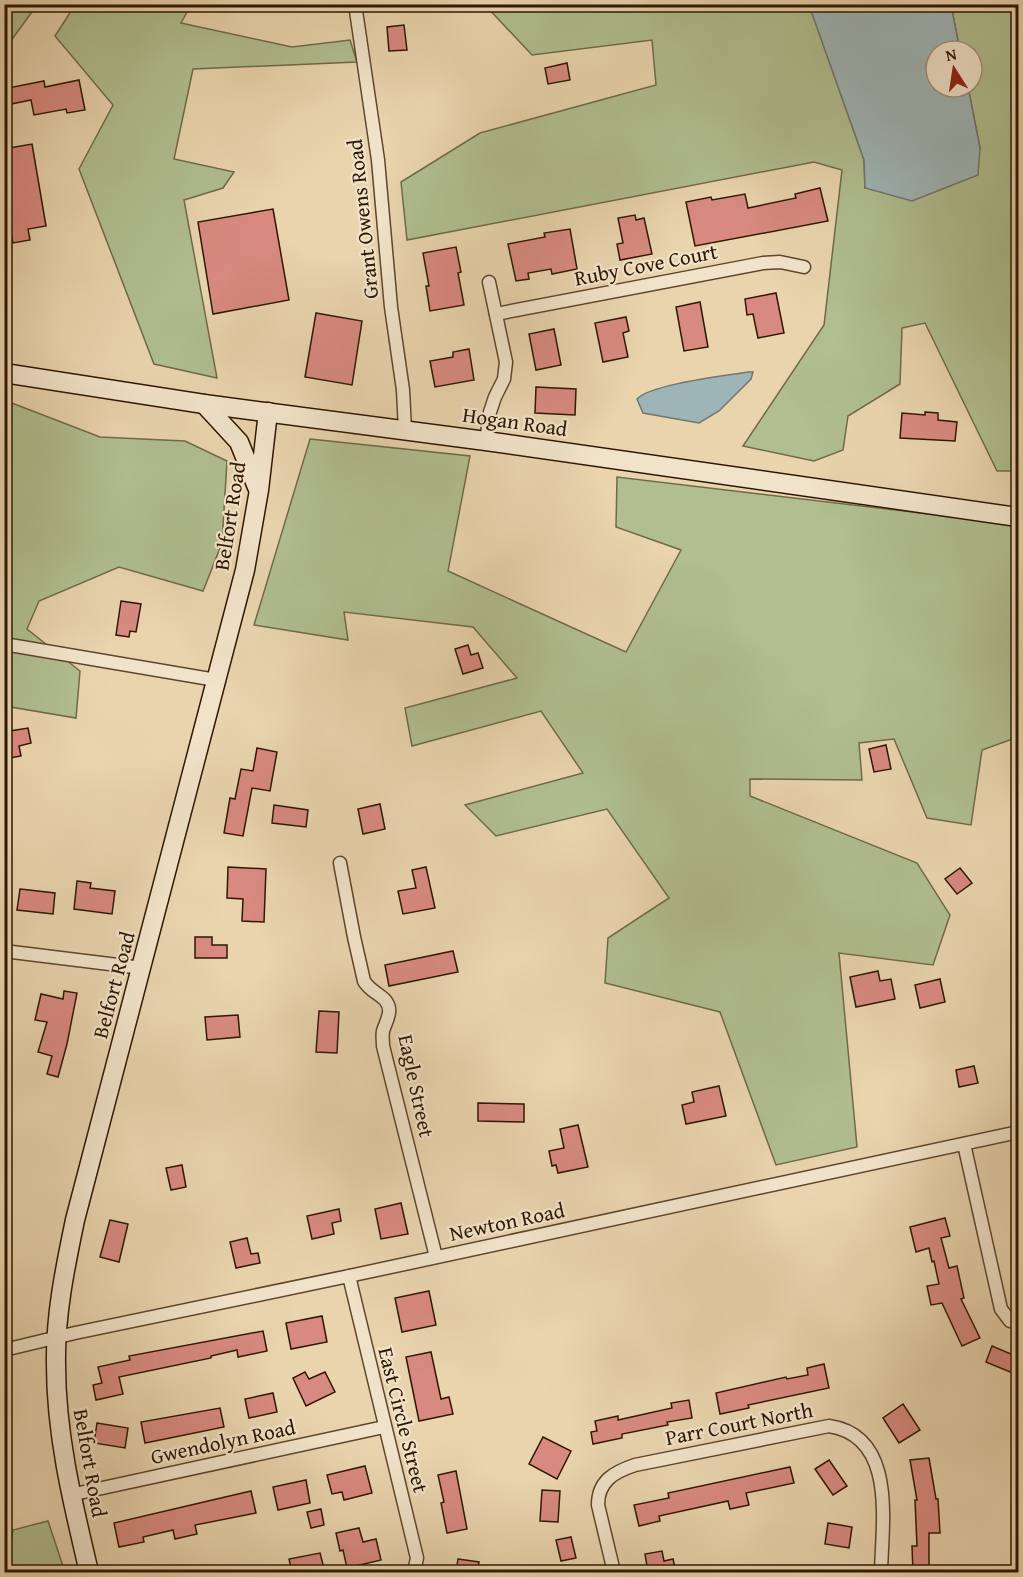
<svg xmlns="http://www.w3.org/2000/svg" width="1023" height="1577" font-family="'Gentium Book Plus',serif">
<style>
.green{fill:#b0be90;stroke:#706a49;stroke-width:1.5}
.water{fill:#9eb5b7;stroke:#72766f;stroke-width:1.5}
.building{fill:#d88a80;stroke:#2f1702;stroke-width:1.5}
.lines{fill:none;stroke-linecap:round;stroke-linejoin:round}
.street-casing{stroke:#5e462d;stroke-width:15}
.secondary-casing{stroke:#2f1702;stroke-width:21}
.street{stroke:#f1e3ca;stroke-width:12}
.secondary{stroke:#f1e3ca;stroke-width:18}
.labels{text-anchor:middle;stroke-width:4.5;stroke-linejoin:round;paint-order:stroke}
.street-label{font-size:21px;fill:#2f1702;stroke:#f1e3ca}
</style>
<rect width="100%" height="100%" fill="#e9d4ae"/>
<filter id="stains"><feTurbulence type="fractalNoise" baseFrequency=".00333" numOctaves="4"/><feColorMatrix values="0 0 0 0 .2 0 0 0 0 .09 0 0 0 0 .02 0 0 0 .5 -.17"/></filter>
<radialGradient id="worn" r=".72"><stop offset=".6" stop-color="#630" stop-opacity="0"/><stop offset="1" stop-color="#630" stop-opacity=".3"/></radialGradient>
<g class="green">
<polygon points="5,4 37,5 5,49 4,5"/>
<polygon points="600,4 809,4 864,160 865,188 980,148 968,87 972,87 972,51 960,51 951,5 1018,5 1018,471 997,471 925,323 902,328 900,384 848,416 843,450 814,461 743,446 824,325 842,170 814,162 407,240 401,182 480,133 656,85 652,40 532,55 485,5 549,5 550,11"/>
<polygon points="191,5 181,23 292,47 350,40 357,62 193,69 174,159 234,172 223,188 184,200 217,378 154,364 79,169 113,105 55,36 75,5"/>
<polygon points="4,400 100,437 185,441 227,461 222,543 203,591 119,567 39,601 27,629 80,671 76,718 5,706"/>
<polygon points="310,439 470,456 448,571 626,652 681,550 616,527 617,477 997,522 1018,528 1018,737 982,750 971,825 927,818 894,739 859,743 862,780 750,779 750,796 917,863 950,915 933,965 839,953 857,1147 776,1165 720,1012 605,983 608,938 669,898 607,809 496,836 465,805 583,773 541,711 412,746 405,708 517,678 473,627 344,612 348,640 254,625"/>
<polygon points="48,1521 65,1572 6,1572 13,1530"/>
</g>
<g class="water">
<polygon points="809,5 951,5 960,51 936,51 936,87 968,87 980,148 978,175 912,201 865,188 864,160"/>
<path d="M748,372H753L751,379L719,411L699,423L643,413L637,399C651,384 725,376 748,372Z"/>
</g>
<g class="building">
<polygon points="404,25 407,50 389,51 387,27"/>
<polygon points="567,63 570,80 548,84 545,68"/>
<polygon points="79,80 85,110 67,113 66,109 34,115 31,100 11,104 8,88 44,81 45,87"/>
<polygon points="32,144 46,226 28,229 30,240 13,243 11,233 4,234 4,149"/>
<polygon points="820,188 828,221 695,246 686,202 711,197 712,200 745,194 748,208 796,198 795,194"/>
<polygon points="273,209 289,300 213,314 198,222"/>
<polygon points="635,215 636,220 644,218 652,254 620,260 617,244 623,243 618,218"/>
<polygon points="570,229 577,269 552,274 551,269 528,273 529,279 516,281 508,244 545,237 544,233"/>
<polygon points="456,247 461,272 458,273 464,305 430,311 426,286 429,286 423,253"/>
<polygon points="776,293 784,333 758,338 753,314 747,315 745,299"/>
<polygon points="700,302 708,347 684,351 676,307"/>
<polygon points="316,313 362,321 352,385 305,377"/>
<polygon points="626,317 629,331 623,333 628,357 603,362 595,323"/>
<polygon points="554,329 561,365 536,370 529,334"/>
<polygon points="469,349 474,380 435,387 430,361 453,357 453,352"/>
<polygon points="536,387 576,389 575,415 535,413"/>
<polygon points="925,412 938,413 938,420 957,422 955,441 900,438 902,413 925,415"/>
<polygon points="121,601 141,604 136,632 130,631 129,637 116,635"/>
<polygon points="468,645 471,655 478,653 483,668 463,674 455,649"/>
<polygon points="28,728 31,743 19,746 21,756 4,759 4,732"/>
<polygon points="886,745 891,769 874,772 869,749"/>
<polygon points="257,748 277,752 270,791 252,788 243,836 224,833 230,798 235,799 241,769 253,771"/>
<polygon points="380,804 385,829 363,834 358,809"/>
<polygon points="274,805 308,810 306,827 272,823"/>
<polygon points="228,867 266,869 264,922 242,921 243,899 227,898"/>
<polygon points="426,867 435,908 403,914 398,891 416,888 412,870"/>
<polygon points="960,868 972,883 957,894 945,879"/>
<polygon points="77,881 91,883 90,888 115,891 112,914 74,909"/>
<polygon points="20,889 55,893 53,914 17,910"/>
<polygon points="195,937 212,937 212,945 227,945 227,958 195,958"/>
<polygon points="453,951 458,972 389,986 385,965"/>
<polygon points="878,971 880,981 891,979 895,999 856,1007 850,977"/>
<polygon points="940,979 945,1002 920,1008 915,985"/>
<polygon points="64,991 77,993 67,1044 58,1077 47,1074 52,1056 38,1052 47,1022 35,1020 41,994 63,999"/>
<polygon points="319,1011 339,1012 337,1053 316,1052"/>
<polygon points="238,1015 240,1037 207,1040 205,1017"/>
<polygon points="974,1066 978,1083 959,1087 956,1070"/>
<polygon points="719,1086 726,1116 686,1124 682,1105 694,1102 692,1092"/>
<polygon points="478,1103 524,1104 524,1122 478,1121"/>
<polygon points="578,1125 588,1167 558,1173 556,1165 552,1166 549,1151 564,1148 560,1129"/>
<polygon points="182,1165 186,1187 171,1190 166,1168"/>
<polygon points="401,1203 408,1234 381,1239 375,1209"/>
<polygon points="339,1209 341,1221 332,1223 334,1234 312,1239 307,1216"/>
<polygon points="945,1218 950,1236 941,1238 949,1268 957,1266 964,1298 961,1299 980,1338 962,1346 942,1303 931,1305 927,1286 939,1284 934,1261 932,1262 929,1248 916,1252 910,1227"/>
<polygon points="110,1220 128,1224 119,1262 100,1257"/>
<polygon points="247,1238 251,1254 258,1253 260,1263 236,1268 230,1242"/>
<polygon points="429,1291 436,1325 402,1332 395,1298"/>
<polygon points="322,1316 327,1342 291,1349 286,1323"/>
<polygon points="263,1331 267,1351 238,1357 237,1350 211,1356 211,1358 119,1377 123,1394 96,1400 93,1385 102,1383 98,1367 130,1360 129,1356"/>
<polygon points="992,1346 1018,1357 1018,1365 1015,1374 986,1362"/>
<polygon points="431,1352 441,1399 449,1397 453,1414 419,1421 406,1357"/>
<polygon points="824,1364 829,1388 748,1405 749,1408 720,1414 716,1393 786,1377 787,1379 808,1375 807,1368"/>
<polygon points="305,1372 309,1379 325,1372 335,1392 306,1406 293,1378"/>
<polygon points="273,1393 277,1412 249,1418 245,1399"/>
<polygon points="689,1400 692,1418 667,1422 668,1425 622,1434 622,1438 593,1444 591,1432 597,1431 595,1421 618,1416 618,1420 672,1408 671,1403"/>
<polygon points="903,1404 920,1430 899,1443 883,1418"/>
<polygon points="220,1408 224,1427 145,1443 141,1422"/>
<polygon points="97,1423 128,1428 125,1448 94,1443"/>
<polygon points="543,1437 571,1451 557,1479 529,1464"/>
<polygon points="929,1458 936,1499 938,1499 940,1533 929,1533 929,1572 913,1572 912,1546 917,1546 915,1500 917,1500 910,1460"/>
<polygon points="829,1460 847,1486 833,1495 815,1469"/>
<polygon points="365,1466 372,1493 344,1500 342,1492 332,1494 327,1475"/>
<polygon points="790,1467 794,1483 746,1493 749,1505 730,1509 728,1501 659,1516 660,1521 639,1526 634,1505 669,1498 668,1493"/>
<polygon points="456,1471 467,1529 447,1533 441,1503 444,1502 438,1475"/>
<polygon points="306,1480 310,1503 278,1510 273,1487"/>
<polygon points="542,1490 560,1491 558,1522 540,1521"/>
<polygon points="251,1491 256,1513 195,1525 197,1534 175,1539 173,1530 143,1537 144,1542 119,1547 114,1523"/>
<polygon points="321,1509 324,1525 311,1528 307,1512"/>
<polygon points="828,1523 852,1527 849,1548 825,1544"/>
<polygon points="359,1528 363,1542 376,1539 381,1560 347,1568 343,1550 340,1551 336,1533"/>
<polygon points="571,1537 576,1558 561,1561 556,1540"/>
<polygon points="662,1551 664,1561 673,1559 676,1572 648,1572 645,1554"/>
<polygon points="320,1553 325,1572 292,1572 289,1559"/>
<polygon points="458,1559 479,1562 477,1572 456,1572"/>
</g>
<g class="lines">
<defs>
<g id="street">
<polyline points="355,4 378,160 391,307 403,390 405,430"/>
<polyline points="496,314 763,263 780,262 804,267"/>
<polyline points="486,441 490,412 495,397 504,379 506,362 489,282"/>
<polyline points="4,644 216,680"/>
<path d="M340,863L354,937L364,981C369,990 378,993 385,1000C394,1010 386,1021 383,1031C382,1036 383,1041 383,1046L436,1257"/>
<polyline points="4,951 142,968"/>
<polyline points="964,1144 1001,1309 1010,1321 1018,1323"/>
<polyline points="349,1276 417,1558 414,1572"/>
<polyline points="4,1350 75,1333 349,1276 1018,1132"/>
<polyline points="70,1495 384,1427"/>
<path d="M614,1572L598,1505C598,1481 614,1472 635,1465L829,1426C897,1436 882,1523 881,1572"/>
</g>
<g id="secondary">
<polyline points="4,373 204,404 486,441 1018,517"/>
<polyline points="204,404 239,442 257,487"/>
<path d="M89,1572C73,1504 56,1436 56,1365C55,1316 65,1268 75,1220L245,570L259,490L268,412"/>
</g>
</defs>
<use href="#street" class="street-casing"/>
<use href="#secondary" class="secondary-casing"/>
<use href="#street" class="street"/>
<use href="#secondary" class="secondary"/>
</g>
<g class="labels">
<g class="street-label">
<text transform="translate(363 219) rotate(-96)" y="7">Grant Owens Road</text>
<text transform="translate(646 265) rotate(-11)" y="7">Ruby Cove Court</text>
<text transform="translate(515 422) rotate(8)" y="7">Hogan Road</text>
<text transform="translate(230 516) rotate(-81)" y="7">Belfort Road</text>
<text transform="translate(114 985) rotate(-75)" y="7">Belfort Road</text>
<text transform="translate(416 1086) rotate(78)" y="7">Eagle Street</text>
<text transform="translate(507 1222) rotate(-12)" y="7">Newton Road</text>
<text transform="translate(403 1420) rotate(76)" y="7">East Circle Street</text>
<text transform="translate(739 1424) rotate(-11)" y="7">Parr Court North</text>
<text transform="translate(223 1442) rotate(-12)" y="7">Gwendolyn Road</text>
<text transform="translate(90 1463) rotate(80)" y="7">Belfort Road</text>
</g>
</g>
<rect width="1023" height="1577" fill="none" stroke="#e9d4ae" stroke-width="24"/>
<rect x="6" y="6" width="1011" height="1565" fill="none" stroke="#2f1702" stroke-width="3"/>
<rect x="12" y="12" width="999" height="1553" fill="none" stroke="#2f1702" stroke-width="1.5"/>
<g transform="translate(954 69) rotate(348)"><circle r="28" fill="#f1e3ca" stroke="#a3917a" stroke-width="1.5"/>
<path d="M0-4.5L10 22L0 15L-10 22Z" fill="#8f2418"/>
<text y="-9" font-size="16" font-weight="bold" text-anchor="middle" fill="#2f1702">N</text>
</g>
<rect width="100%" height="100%" filter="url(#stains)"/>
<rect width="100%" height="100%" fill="url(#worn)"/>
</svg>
